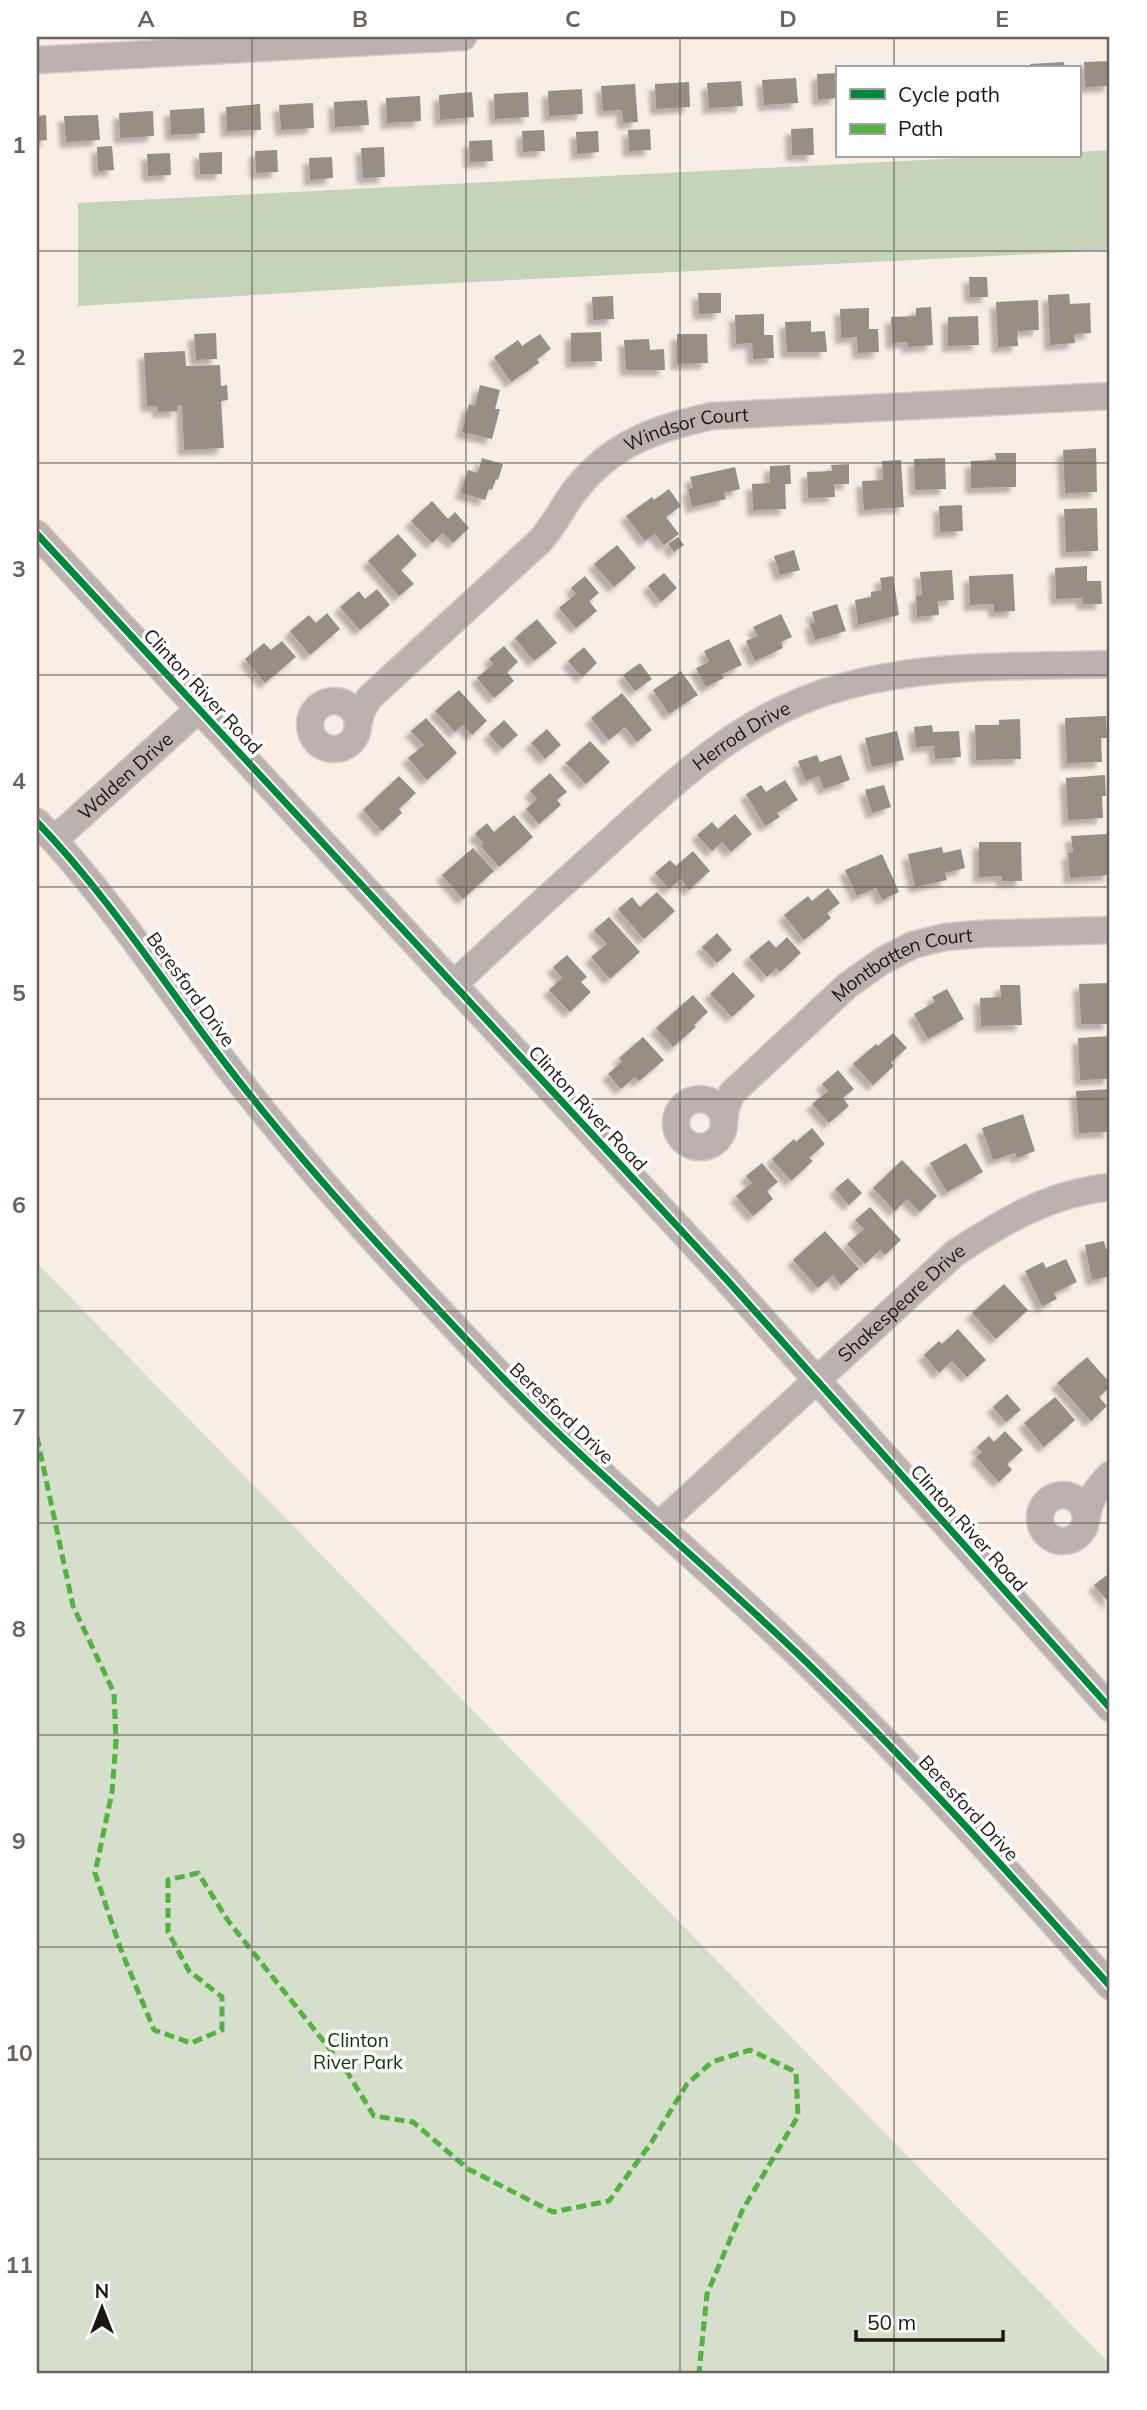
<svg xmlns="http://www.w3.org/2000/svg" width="1147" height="2410" font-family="Mulish,sans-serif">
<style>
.green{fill:#d6dfcb}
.forest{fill:#c5d3ba}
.building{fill:#988e84;filter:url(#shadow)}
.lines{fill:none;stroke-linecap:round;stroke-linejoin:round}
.minor-casing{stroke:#d3cbc5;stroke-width:29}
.minor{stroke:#bbb2b0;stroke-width:26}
.quiet{stroke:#55b144;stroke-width:5;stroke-dasharray:10 5;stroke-linecap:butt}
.cycleway-casing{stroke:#fff;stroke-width:11}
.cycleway{stroke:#00873e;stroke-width:7}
.grid{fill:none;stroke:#6a625b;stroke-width:2;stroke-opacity:0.55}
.labels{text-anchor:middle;stroke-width:7;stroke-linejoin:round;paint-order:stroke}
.street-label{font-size:19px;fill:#1e1610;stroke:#fff}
.park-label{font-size:19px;fill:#083600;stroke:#fff}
.neatline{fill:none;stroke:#6a625b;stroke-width:2.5}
.grid-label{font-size:23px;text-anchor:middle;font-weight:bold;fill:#6a625b}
</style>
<defs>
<filter id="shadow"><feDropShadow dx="-6" dy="6" stdDeviation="2" flood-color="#0004"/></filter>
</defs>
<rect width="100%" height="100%" fill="#f8eee6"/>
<polygon class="green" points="37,1263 1110,2364 1110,2373 37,2373"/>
<polygon class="forest" points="1110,150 1110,250 414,285 78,306 78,203 1001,156 1079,156 1079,152"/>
<g class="building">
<polygon points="1110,61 1110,86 1085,87 1084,62"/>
<polygon points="1064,62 1065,68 1031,68 1030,64"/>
<polygon points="837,73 837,98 818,100 817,74"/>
<polygon points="796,78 798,103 764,105 762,80"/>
<polygon points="741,81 743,106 709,108 707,83"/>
<polygon points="689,82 690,107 656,109 655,84"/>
<polygon points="635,84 638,122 623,123 622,110 603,111 601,86"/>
<polygon points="582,89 583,114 549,116 548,91"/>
<polygon points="472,92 474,117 440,120 439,95"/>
<polygon points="528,92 529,117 495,119 494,94"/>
<polygon points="420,96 421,121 387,123 386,98"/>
<polygon points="367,100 369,125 335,127 334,102"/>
<polygon points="313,103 314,128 281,130 279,105"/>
<polygon points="260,104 261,130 227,131 226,107"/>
<polygon points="204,108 205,133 171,135 170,110"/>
<polygon points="153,111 154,136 120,138 119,113"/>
<rect x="1079" y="114" width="2" height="24"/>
<polygon points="46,115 47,140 37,141 37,116"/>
<polygon points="98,115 100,140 66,142 64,116"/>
<polygon points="813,128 814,155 792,155 791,129"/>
<polygon points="650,129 651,150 629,151 628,130"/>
<polygon points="544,130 545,151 523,152 522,131"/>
<polygon points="598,131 599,152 577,154 576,132"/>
<polygon points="492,140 493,161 470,162 469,141"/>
<polygon points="112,146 114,170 98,171 97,147"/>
<polygon points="384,147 385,177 363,178 361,148"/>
<polygon points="277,150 278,172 256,173 255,151"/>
<polygon points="222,152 222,174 200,174 199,153"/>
<polygon points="170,153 171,175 148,176 147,154"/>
<polygon points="332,157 333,178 310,180 309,158"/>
<polygon points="969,277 987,277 988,297 970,297"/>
<polygon points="698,293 721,293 721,313 699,314"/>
<polygon points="1069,294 1070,304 1090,303 1091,333 1074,334 1075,343 1050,345 1048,295"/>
<polygon points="613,296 614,319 593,320 592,297"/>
<polygon points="1038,300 1039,330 1017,331 1018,346 998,347 996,302"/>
<polygon points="931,307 933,345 908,347 907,342 892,343 891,317 916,316 916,308"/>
<polygon points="869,308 869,329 878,329 879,352 858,353 857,337 841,338 840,309"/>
<polygon points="764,314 764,335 773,335 774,358 753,359 752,343 736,344 735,315"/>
<polygon points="978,316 979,345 948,346 948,317"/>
<polygon points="811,321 811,332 825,331 827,352 787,352 785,322"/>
<polygon points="601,332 602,361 571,362 571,333"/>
<polygon points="216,333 217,359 196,360 194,334"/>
<polygon points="540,334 551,349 537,359 539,363 511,382 494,357 518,340 522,346"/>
<polygon points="677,334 707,334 708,363 677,364"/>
<polygon points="649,339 650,350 664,349 665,370 626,370 624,340"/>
<polygon points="185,351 186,366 220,365 221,386 227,385 228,400 221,401 224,448 184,450 182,405 177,405 177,411 158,412 158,406 147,406 144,353"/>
<polygon points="480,385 500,390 495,409 500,409 492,439 462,432 469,404 475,406"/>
<polygon points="1096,448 1097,492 1065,493 1063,450"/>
<polygon points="995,453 1016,453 1016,487 971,488 971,461 996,460"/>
<polygon points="482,458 503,464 498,480 496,479 492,490 489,489 485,500 461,493 468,470 478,473"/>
<polygon points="945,458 946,489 915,490 914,459"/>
<polygon points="901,460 904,507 864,510 862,481 883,480 882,461"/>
<polygon points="849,464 849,484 834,484 835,497 808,498 807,472 832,471 831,465"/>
<polygon points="790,465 791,484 785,484 786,509 753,510 752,484 770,483 770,466"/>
<polygon points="735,467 740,489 724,493 726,499 692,507 688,489 693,488 690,477"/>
<polygon points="669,489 681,506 666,517 679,534 664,545 655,534 645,541 626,516 652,497 654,500"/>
<polygon points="432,501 448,519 455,512 469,528 453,543 443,533 432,543 411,521"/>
<polygon points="962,505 963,531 940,532 939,506"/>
<polygon points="1097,508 1098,551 1066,552 1064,509"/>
<polygon points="398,534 417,555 401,570 414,584 399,596 368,561"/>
<polygon points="678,537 684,545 674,552 668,544"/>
<polygon points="617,545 636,568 614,587 594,564"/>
<polygon points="794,550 800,570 780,575 774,556"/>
<polygon points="1087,566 1087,581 1101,581 1102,604 1083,604 1082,598 1056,599 1055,568"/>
<polygon points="952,570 954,600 938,601 939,615 917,617 916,596 922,595 920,572"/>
<polygon points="664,573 677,588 661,602 648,586"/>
<polygon points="1013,574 1015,611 994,612 994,604 970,605 969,576"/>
<polygon points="585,576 599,593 589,601 597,611 576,628 559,608 576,594 571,588"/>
<polygon points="893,576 899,615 858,625 855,600 871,597 871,592 882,590 880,578"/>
<polygon points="377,589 390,605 360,630 340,607 359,591 365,599"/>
<polygon points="837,604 846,631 815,640 810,624 815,622 812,612"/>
<polygon points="327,613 340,629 310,655 290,631 309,615 316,623"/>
<polygon points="781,614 792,637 781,642 783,648 755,661 746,641 758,636 753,627"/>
<polygon points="537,619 557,643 534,661 515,638"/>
<polygon points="729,639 742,665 722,674 724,678 706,687 696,668 709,662 704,651"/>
<polygon points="282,641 296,657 265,683 245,659 264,643 271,650"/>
<polygon points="504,646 518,662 507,672 514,681 494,698 477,678 493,664 489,659"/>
<polygon points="584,647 597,663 582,677 568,661"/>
<polygon points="640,663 652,679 635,691 623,675"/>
<polygon points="681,671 698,695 669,714 653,690"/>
<polygon points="459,690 487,721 472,735 463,725 455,732 435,711"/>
<polygon points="622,693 652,730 637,742 625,727 609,740 591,718"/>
<polygon points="1106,716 1107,738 1101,738 1102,762 1067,763 1065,718"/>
<polygon points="426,718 457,753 427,780 408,758 424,745 411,731"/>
<polygon points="1020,719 1021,759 976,760 975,725 999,725 999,720"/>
<polygon points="504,720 518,735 502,749 489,734"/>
<polygon points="932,725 933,732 959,731 961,757 935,759 934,746 916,747 914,727"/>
<polygon points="547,729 561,745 545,759 531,743"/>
<polygon points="897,731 904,760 872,767 865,738"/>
<polygon points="590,741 610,762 586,784 566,763"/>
<polygon points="817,755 820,762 841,755 850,780 824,789 819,776 806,781 798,761"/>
<polygon points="550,773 567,792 557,800 561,805 539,824 526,809 537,799 530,791"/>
<polygon points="1105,775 1106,796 1102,796 1103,818 1068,820 1066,778"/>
<polygon points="399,776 416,793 399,809 402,813 382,831 363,810"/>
<polygon points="785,780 798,800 777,813 780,817 765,826 746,794 761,785 766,792"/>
<polygon points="884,785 891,807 872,813 865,790"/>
<polygon points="735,814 752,834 731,852 722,842 712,851 697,835 712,822 718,829"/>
<polygon points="514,815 533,837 499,867 481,846 484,843 475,834 487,823 494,832"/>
<polygon points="1107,834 1110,875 1070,878 1068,853 1073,852 1071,836"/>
<polygon points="979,842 1021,842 1022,881 1002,881 1002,876 979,877"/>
<polygon points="942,847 943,853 961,849 965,868 945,873 947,880 915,887 908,854"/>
<polygon points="473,848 494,871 463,899 442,875"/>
<polygon points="693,851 710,871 689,890 681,879 669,889 655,873 670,860 676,866"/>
<polygon points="882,854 899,892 882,900 876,888 857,896 845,870"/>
<polygon points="828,888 840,903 827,913 831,918 804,940 784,915 808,896 812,901"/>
<polygon points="657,892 675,911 644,939 618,909 632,897 640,907"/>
<polygon points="609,917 640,952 610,979 591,957 607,944 594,930"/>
<polygon points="717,933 732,950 717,963 702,947"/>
<polygon points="787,937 801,953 780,972 776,968 767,977 749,957 769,940 776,948"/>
<polygon points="567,955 587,977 581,982 591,992 570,1012 549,990 562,978 553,967"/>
<polygon points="733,972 755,996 732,1017 710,994"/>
<polygon points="1110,983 1109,1024 1081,1024 1079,984"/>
<polygon points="1000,985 1020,985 1022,1025 981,1026 980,998 1001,997"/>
<polygon points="947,989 964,1019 928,1039 914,1014 935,1002 932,997"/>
<polygon points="693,995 708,1012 694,1025 696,1027 673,1047 656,1028"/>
<polygon points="893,1033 907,1048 891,1062 894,1066 873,1085 853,1064 876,1044 878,1046"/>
<polygon points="1110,1036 1110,1079 1080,1080 1078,1038"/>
<polygon points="643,1037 664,1060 639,1081 635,1077 621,1089 608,1074 622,1062 619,1058"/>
<polygon points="838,1070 854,1089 843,1098 849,1106 829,1123 812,1104 828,1091 822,1084"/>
<polygon points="1110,1089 1110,1132 1079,1133 1076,1091"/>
<polygon points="1023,1114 1035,1151 1017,1158 1015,1153 993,1160 982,1128"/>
<polygon points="812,1128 825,1144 809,1158 813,1161 791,1181 772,1159 794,1139 796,1142"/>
<polygon points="966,1143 983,1172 947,1192 930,1163"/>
<polygon points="902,1160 937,1196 920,1212 907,1199 895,1211 873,1188"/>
<polygon points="762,1163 778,1182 767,1191 773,1199 753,1216 736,1196 752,1183 746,1176"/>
<polygon points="848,1178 862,1193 849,1205 835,1189"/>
<polygon points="870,1207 901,1240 885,1255 880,1250 865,1264 847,1244 864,1229 855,1220"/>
<polygon points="825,1231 859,1269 841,1285 833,1275 818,1288 793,1260"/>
<polygon points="1104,1241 1106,1249 1110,1248 1110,1276 1092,1280 1085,1245"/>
<polygon points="1066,1259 1077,1282 1054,1293 1057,1299 1042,1306 1025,1271 1043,1262 1046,1268"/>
<polygon points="1004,1284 1028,1310 996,1339 972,1313"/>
<polygon points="958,1329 986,1360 967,1377 952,1361 939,1373 924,1355 939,1341 942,1344"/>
<polygon points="1087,1357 1110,1383 1110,1387 1099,1397 1107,1406 1091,1421 1057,1383"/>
<polygon points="1007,1394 1021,1410 1006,1422 993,1407"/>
<polygon points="1055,1397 1075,1420 1044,1447 1024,1423"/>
<polygon points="1005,1431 1023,1450 1007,1464 1012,1470 999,1482 976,1457 982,1452 977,1447 989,1436 994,1442"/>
<polygon points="1107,1575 1110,1577 1110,1604 1094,1585"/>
</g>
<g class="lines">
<defs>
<g id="minor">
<polyline points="37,60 463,37"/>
<polyline points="37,534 727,1280 1110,1708"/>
<circle cx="334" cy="725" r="24"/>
<path id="s1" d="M358,725L361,712L369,698L540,541C555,525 563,505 577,488C613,443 657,428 712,416L1110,396"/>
<path d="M37,822C109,897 165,985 228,1067C312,1176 408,1278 502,1377C596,1475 702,1561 799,1655C908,1760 1009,1873 1110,1986"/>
<path id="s2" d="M54,840L198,710"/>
<path id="s3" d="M453,985C501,940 549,896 598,852C675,782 742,713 846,686C931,663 1023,667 1110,664"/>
<circle cx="700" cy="1123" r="24"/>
<path id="s4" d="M724,1121L726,1107L732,1093L848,985L882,961L913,945L945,937L979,934L1110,930"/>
<circle cx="1063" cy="1518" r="23"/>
<path d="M1087,1516C1090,1498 1097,1488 1110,1475"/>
<path id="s5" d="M659,1525L955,1253C1004,1221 1050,1193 1110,1187"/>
</g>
</defs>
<use href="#minor" class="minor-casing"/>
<use href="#minor" class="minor"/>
<polyline class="quiet" points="37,1437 73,1606 114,1693 116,1741 112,1792 95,1873 121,1950 154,2030 191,2043 222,2030 222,1997 189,1971 168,1932 168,1880 198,1873 229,1922 344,2067 374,2116 413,2122 468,2169 553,2212 609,2201 651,2143 687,2084 712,2062 750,2050 796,2072 798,2116 742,2211 707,2294 699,2373"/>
<defs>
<g id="cycleway">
<polyline points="37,534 727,1280 1110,1708"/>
<path d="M37,822C109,897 165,985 228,1067C312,1176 408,1278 502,1377C596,1475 702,1561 799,1655C908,1760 1009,1873 1110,1986"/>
</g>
</defs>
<use href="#cycleway" class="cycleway-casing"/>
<use href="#cycleway" class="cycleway"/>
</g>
<path class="grid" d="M252,37V2373M466,37V2373M680,37V2373M894,37V68M894,156V2373M37,251H1110M37,463H1110M37,675H1110M37,887H1110M37,1099H1110M37,1311H1110M37,1523H1110M37,1735H1110M37,1947H1110M37,2159H1110"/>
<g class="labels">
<g class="street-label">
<text dy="7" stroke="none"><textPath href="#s1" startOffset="455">Windsor Court</textPath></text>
<text transform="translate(203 691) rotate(47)" y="7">Clinton River Road</text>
<text dy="7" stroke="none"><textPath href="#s3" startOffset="382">Herrod Drive</textPath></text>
<text dy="7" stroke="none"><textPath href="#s2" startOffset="96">Walden Drive</textPath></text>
<text dy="7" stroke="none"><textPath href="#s4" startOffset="247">Montbatten Court</textPath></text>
<text transform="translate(191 989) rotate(54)" y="7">Beresford Drive</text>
<text transform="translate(588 1108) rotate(47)" y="7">Clinton River Road</text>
<text dy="7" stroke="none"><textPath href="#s5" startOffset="329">Shakespeare Drive</textPath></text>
<text transform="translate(562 1413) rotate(44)" y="7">Beresford Drive</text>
<text transform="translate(969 1528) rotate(48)" y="7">Clinton River Road</text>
<text transform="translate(969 1808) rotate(47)" y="7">Beresford Drive</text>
</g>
<g class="park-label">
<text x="358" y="2047">Clinton<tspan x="358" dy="22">River Park</tspan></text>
</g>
</g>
<rect width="1147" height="2410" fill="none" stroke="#ffffff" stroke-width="77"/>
<rect x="836" y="66" width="245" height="91" fill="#ffffff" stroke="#a5a29f" stroke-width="2"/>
<rect x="850" y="89" width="35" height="10" fill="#00873e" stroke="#a5a29f" stroke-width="2"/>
<text x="898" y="102" font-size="21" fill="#1e1610">Cycle path</text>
<rect x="850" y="124" width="35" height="10" fill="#55b144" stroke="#a5a29f" stroke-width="2"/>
<text x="898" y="136" font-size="21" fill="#1e1610">Path</text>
<g transform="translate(102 2308)" stroke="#ffffff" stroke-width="5" paint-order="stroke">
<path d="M0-5L12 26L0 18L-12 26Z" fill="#1e1610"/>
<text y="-10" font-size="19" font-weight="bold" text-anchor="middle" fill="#1e1610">N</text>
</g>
<path d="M856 2330v10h147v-10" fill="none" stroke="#1e1610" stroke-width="3.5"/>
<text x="867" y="2330" font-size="21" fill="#1e1610" stroke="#ffffff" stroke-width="5" paint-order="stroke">50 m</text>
<rect x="38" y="38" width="1070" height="2334" class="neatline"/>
<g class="grid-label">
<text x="146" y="27">A</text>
<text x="360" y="27">B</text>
<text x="573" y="27">C</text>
<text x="788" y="27">D</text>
<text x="1002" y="27">E</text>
<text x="19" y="153">1</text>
<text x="19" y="365">2</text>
<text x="19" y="577">3</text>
<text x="19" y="789">4</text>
<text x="19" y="1001">5</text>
<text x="19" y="1213">6</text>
<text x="19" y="1425">7</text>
<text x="19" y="1637">8</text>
<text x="19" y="1849">9</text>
<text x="19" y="2061">10</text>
<text x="19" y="2273">11</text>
</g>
</svg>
